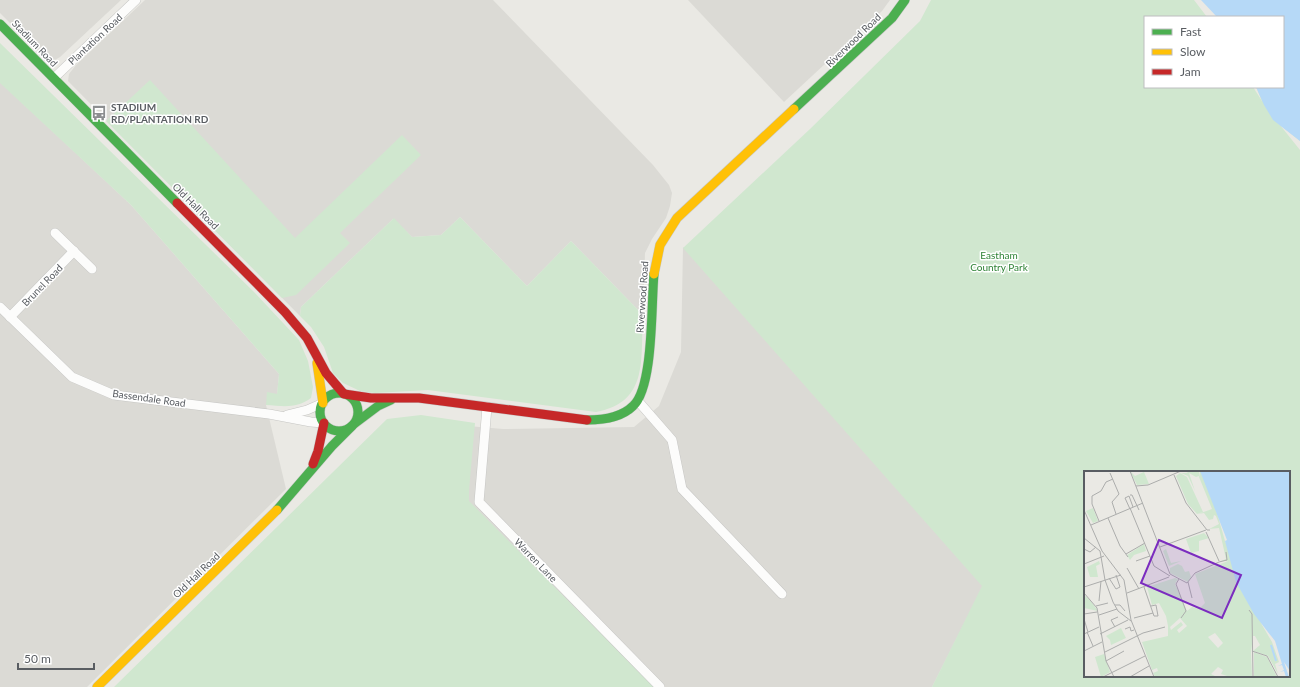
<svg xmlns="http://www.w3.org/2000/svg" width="1300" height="687" font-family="Lato,sans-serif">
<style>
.industrial{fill:#dbdad5}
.green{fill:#d0e7cf;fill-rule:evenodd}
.water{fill:#b6d9f7}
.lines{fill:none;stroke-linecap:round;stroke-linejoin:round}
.street-casing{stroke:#c6c6c4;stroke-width:10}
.fast-casing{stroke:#c6c7c6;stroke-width:10}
.slow-casing{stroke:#c6c7c6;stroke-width:10}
.jam-casing{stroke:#c6c7c6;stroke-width:10}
.street{stroke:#fcfcfb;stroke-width:9}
.fast{stroke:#4caf50;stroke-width:9}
.slow{stroke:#ffc107;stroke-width:9}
.jam{stroke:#c62828;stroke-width:9}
.labels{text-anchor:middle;stroke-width:3;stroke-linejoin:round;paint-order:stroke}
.street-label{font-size:10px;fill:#595d62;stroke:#fff}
.poi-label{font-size:10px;font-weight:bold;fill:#595d62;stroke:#fff;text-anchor:start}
.park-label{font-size:10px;fill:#2f8336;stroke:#fff}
.inset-river{fill:none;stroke:#b6d9f7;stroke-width:2}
.inset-road{fill:none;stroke:#acadac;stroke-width:1}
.view{fill:#7b2cbf;fill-opacity:0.15;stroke:#7b2cbf;stroke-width:2}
.inset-edge{fill:none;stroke:#595d62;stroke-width:2}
</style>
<rect width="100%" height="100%" fill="#eae9e4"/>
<g class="industrial">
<polygon points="0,0 121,0 60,57 53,61 46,59 0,13"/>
<polygon points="145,0 493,0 653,165 669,185 672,193 670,206 666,218 652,239 645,253 643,315 571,241 527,286 460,217 441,235 412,237 393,219 301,307 300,316 68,81 69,74 76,65"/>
<polygon points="688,0 890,0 882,11 784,102"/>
<polygon points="0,82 131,205 279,374 277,395 266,405 286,489 87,687 0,687"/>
<polygon points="683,247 983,586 932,687 120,687 398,420 503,429 634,427 659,406 681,352"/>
</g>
<g class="green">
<path d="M931,0H1194L1207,17H1145V87H1253L1262,101L1256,87H1283L1300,41V141L1280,125L1300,150V687H932L982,586L683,248L810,129L920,21ZM1085,472H1289V676H1085Z"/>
<path d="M0,43L255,293L299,340L308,361L313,387L311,398C296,409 283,406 266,405L267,392L277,394L279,374L131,205L0,83Z"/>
<polygon points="150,80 295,238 402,135 421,155 340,233 350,243 296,295 282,298 106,121"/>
<path d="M460,217L527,286L571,241L643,315C640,358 650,402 596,412L428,390L375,393L360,391L343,383L333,373L324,347L311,327L300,316L301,307L394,218L412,237L441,235Z"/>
<polygon points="421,415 475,423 469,490 469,501 654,687 114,687 387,419"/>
</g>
<polygon class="water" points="1201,0 1300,0 1300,141 1273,120 1264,105 1256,87 1283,87 1283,17 1217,17"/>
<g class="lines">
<defs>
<g id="street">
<polyline points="54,78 136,0"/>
<polyline points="55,233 92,269"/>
<polyline points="0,307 72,377 114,395 269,414 311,422 323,423"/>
<polyline points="10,317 74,251"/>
<polyline points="638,401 672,440 682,489 782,594"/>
<polyline points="487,407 479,502 660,687"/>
<polyline points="287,415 307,410 323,403"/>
</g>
<g id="fast">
<polyline points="0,24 177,203"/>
<polyline points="794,109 892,18 905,0"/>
<circle cx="339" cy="412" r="19"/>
<path d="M587,420C602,420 622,417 633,406C654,387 651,303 654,274"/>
<polyline points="354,424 378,406 391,400"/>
<polyline points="277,510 332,446 352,426"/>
</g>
<g id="slow">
<polyline points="654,274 660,245 677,218 794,109"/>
<polyline points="317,363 323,403"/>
<polyline points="97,687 277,510"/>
</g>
<g id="jam">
<polyline points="177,203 285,312 307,338 326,373 343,393"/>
<polyline points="344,394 371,398 419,398 587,420"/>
<polyline points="313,464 318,451 324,423"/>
</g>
</defs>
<use href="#street" class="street-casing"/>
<use href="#fast" class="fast-casing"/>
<use href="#slow" class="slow-casing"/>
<use href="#jam" class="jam-casing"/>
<use href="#street" class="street"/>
<use href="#fast" class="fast"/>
<use href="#slow" class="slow"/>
<use href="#jam" class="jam"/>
</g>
<defs>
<symbol id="bus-bare" viewBox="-9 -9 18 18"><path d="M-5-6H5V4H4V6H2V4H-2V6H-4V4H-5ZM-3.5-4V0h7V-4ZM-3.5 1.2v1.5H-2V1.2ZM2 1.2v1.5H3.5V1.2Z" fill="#8c8e90" stroke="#fff" stroke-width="2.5" paint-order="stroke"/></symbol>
</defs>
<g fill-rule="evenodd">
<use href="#bus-bare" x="88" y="102" width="22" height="22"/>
</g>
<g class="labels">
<g class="street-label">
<text transform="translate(95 39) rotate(-43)" y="4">Plantation Road</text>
<text transform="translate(853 40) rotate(-44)" y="4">Riverwood Road</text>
<text transform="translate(35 43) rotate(46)" y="4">Stadium Road</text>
<text transform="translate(196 206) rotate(45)" y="4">Old Hall Road</text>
<text transform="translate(42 285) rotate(-46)" y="4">Brunel Road</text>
<text transform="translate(642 297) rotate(-86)" y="4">Riverwood Road</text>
<text transform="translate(149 398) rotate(8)" y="4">Bassendale Road</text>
<text transform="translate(536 560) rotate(46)" y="4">Warren Lane</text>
<text transform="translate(196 575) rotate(-44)" y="4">Old Hall Road</text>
</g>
<g class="poi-label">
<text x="111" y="111">STADIUM<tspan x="111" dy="12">RD/PLANTATION RD</tspan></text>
</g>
<g class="park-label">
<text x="999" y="259">Eastham<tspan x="999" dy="12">Country Park</tspan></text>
</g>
</g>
<g transform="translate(1084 471)">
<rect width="206" height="206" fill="#eae9e4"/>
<path d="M46,0L51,5L60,1L65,13L53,14ZM101,0L115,1V5L112,6L105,2L111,20L104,5L97,2H104ZM116,0H121L141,70L178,154L188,171L195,191L191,193L194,203L184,185L169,180L176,174L171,165H169L167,182L168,206H146L137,203L139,199L134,196L127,203L133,206H71L69,202L74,200L73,197L68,199L58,171L84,165V155L82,145L75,132L68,134L63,116L91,107L94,108L91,113L103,140L108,136L115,138L121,132L111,103L144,90H137L142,88L135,57L125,58L135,53L132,45L130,44L129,48L125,49L120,42L114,43L128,38L115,6ZM96,147L103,155L95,162L93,159L99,154L97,151L87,159L86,156ZM131,162L139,172L134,177L124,166ZM96,2L103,6L119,41L113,43L104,33L92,5ZM9,37L14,50L9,52L2,40ZM120,62L125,67L115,70V80L107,82L102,68ZM60,73L62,80L50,84L46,89L43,84ZM82,78L87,92L97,90L85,95L79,80ZM15,90L16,93L12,95L14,106H6L3,96ZM94,93L98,95L101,101L105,100L107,106L104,111L86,102V97ZM0,124L6,129L14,140L0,137ZM37,157L42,167L27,174L26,169L22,165ZM170,181L183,186L193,206H170ZM20,183L26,201L17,206L11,186Z" fill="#d0e7cf" fill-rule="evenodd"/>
<path d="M116,0H206V200L200,191L205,206H202L200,200L196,201L200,199L198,194L194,195L198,193L191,170L170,143L152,111L141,70L143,69Z" fill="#b6d9f7"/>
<path class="inset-river" d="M187,174L192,190"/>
<path class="inset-road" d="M46,0L86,103M26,2L35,23L28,31L32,43M90,4L102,32L123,59H126M52,15L64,14L97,0M46,24H48L55,39M46,37L70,95L86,105M46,38L41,27L45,25L49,36M0,39L18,80L40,109L47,149L70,206M24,47L36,75L44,86M15,50L8,33V25L17,20L22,11L29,8M7,54L59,32M122,61L135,90M0,67L16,80L21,109L29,131L34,140L47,150M76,76L122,59M0,78L6,81L12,76M42,83L61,72M52,90L66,85M135,91L143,89L142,81M0,93L20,85M43,97L55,118M86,103L103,112L111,102L135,91M25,107L32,118L36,116L32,104M95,108L92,113L102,140L97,147M104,111L108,127M0,116L37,104M60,116L70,145H74L72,134L67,135M0,122L13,137L22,190L30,206M43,122L85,106M15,130L17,110M31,134H36L41,140M12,135L24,132M165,139L168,143L169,206M0,143L13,141M15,144L33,138M50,147L69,142M0,148L4,161M31,156L27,149L34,146M41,158L46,156L47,160L50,159M3,161L9,175M0,163L15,156M16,163L44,149M0,180L18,171M168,180L183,185L194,206M21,181L59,162L81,156M22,190L40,180M19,206L61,185M46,206L65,195"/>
<path class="view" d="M75,69L157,104L138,147L57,112Z"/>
<rect width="206" height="206" class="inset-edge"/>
</g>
<rect x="1144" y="16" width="140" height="72" fill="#ffffff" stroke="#bdbec0"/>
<rect x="1152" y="29" width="20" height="6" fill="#4caf50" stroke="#bdbec0"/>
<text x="1180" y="36" font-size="12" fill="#595d62">Fast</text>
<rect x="1152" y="49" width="20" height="6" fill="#ffc107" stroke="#bdbec0"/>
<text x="1180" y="56" font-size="12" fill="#595d62">Slow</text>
<rect x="1152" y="69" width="20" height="6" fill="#c62828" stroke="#bdbec0"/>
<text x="1180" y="76" font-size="12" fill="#595d62">Jam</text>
<path d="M18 663v6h76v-6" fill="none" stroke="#595d62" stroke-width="2"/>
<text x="24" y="663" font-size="12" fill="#595d62" stroke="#ffffff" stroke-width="3" paint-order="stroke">50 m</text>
</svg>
